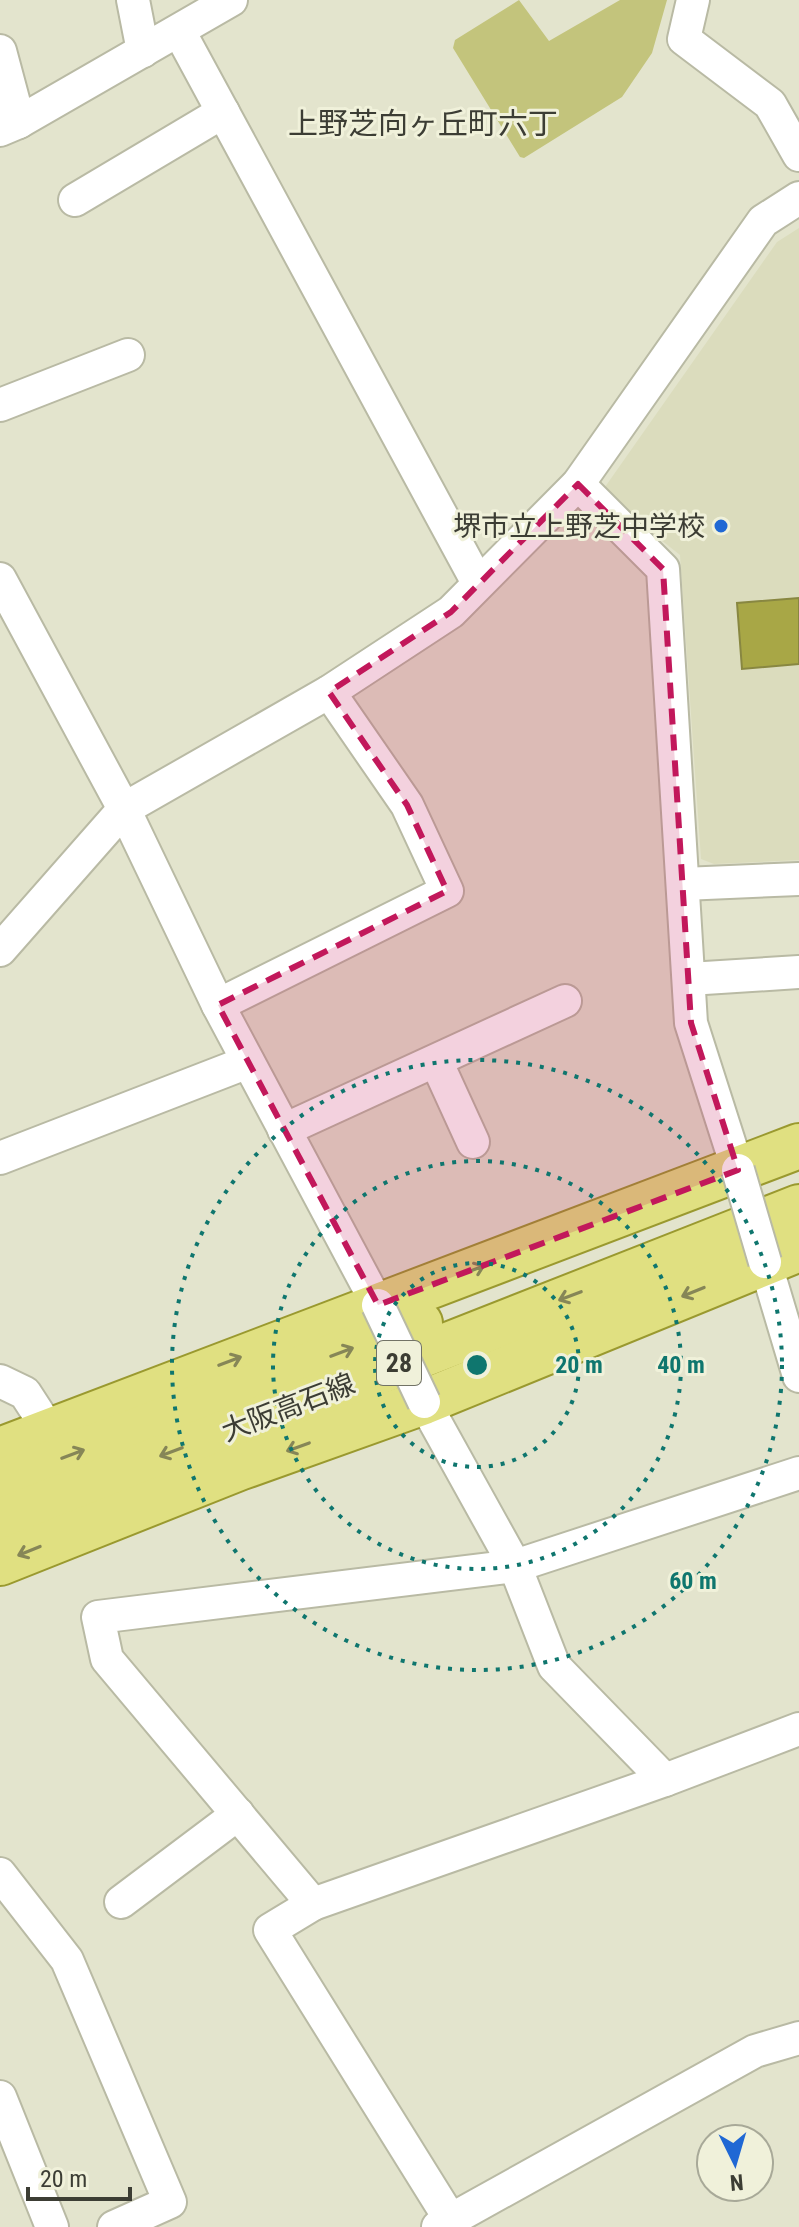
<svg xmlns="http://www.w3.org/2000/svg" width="799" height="2227" font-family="'Roboto Condensed','Noto Sans JP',sans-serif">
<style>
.built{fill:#dbdcbd}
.green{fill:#c3c47c}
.water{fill:#a8a746;stroke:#888741;stroke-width:2}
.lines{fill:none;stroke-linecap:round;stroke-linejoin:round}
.minor-casing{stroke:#b9baa4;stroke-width:36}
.primary-casing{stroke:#9a992f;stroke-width:48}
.minor{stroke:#fff;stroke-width:32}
.primary{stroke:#e0e081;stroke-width:44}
.minor-bridge-casing{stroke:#b9baa4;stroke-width:36;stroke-linecap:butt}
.minor-bridge{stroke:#fff;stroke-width:32}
.oneway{stroke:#868657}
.marked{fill:#c2185b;fill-opacity:0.2;stroke:#c2185b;stroke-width:6;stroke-dasharray:16 10;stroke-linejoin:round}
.ring{fill:none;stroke:#0f766e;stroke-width:4;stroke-dasharray:4 8}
.poi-dot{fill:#2068d4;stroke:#f0f1da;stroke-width:3}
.labels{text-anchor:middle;stroke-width:6;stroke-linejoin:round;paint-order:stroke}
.shield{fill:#f0f1da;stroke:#727366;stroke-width:2}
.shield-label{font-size:26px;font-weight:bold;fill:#3c3d34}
.poi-label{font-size:28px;fill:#3c3d34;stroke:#f0f1da;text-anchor:end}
.street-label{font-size:28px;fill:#3c3d34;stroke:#f0f1da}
.neighbourhood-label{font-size:30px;fill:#3c3d34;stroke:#f0f1da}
.centre{fill:#0f766e;stroke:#f0f1da;stroke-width:4}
.ring-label{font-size:24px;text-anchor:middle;font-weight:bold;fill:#0f766e;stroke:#f0f1da;stroke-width:6;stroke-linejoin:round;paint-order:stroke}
</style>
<rect width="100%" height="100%" fill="#e3e4cd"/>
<polygon class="built" points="799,228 799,860 714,864 701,859 680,555 607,497 605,487 777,242"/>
<polygon class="green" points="519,0 549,41 620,0 667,0 652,53 622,97 524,158 520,157 453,48 455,40"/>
<polygon class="water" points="799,598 799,664 742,669 737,603"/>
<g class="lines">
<defs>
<g id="minor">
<polyline points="133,0 143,51"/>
<polyline points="693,0 684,39 770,104 799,155"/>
<polyline points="179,31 478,583"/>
<polyline points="0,51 19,122"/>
<polyline points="0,130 19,122 231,0"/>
<polyline points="75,200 223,112"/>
<polyline points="0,405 128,355"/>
<polyline points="578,484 663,569 691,1023 738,1170"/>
<polyline points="0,579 124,809 218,1005 378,1305"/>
<polyline points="683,884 799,879"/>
<polyline points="0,950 124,809 329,692 451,612 578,484 763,221 799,198"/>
<polyline points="689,979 799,972"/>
<polyline points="218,1005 447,891 407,805 329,692"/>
<polyline points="436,1061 473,1142"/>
<polyline points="284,1130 565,1001"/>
<polyline points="0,1158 248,1062"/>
<polyline points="765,1262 799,1376"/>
<polyline points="0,1381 25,1393 49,1430"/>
<polyline points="424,1402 515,1566 799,1473"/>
<polygon points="515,1566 554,1666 665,1780 313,1904 107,1659 98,1617"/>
<polyline points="665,1780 799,1729"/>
<polyline points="0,1874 67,1960 170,2202 114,2227"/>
<polyline points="121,1902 238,1814"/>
<polyline points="313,1904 270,1930 455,2227"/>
<polyline points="0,2097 52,2227"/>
<polyline points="438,2227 755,2051 799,2038"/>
</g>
<g id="primary">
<polyline points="0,1450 799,1146"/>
<polyline points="0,1482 420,1323"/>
<polyline points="0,1521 799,1207"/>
<polyline points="0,1563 239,1468 424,1402 799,1249"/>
</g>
</defs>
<use href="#minor" class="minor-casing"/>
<use href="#primary" class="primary-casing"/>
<use href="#minor" class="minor"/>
<use href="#primary" class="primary"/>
<defs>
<g id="minor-bridge">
<polyline points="738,1170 765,1262"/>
<polyline points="378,1305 424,1402"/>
</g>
</defs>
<use href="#minor-bridge" class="minor-bridge-casing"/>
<use href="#minor-bridge" class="minor-bridge"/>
</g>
<defs><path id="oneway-shaft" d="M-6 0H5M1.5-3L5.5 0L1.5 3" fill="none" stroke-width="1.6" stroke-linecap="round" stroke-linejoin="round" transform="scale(2)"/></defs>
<g class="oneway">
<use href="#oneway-shaft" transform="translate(473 1270) rotate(-21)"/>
<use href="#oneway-shaft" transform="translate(693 1292) rotate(158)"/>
<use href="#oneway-shaft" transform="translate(570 1296) rotate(159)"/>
<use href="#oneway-shaft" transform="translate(342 1352) rotate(-21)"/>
<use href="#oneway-shaft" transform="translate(230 1361) rotate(-21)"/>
<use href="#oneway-shaft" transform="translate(298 1447) rotate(160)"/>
<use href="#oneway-shaft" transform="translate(171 1452) rotate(159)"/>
<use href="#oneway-shaft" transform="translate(73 1454) rotate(-21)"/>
<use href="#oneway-shaft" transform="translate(29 1551) rotate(158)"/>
</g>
<path class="marked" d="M578,484L663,569L691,1023L738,1170L378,1305L218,1005L447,891L407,805L329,692L451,612Z"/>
<g class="ring">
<circle cx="477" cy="1365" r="102"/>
<circle cx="477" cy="1365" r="204"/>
<circle cx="477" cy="1365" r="305"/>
</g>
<circle class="poi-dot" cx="721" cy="526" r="8"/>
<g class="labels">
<rect class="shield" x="377" y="1341" width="44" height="44" rx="6"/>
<g class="shield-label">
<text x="399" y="1372">28</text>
</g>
<g class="poi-label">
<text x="705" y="536">堺市立上野芝中学校</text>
</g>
<g class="street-label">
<text transform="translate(288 1407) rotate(-21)" y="10">大阪高石線</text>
</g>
<g class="neighbourhood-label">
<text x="423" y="134">上野芝向ヶ丘町六丁</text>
</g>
</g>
<circle cx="477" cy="1365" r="12" class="centre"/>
<g class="ring-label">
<text x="579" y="1373">20 m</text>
<text x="681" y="1373">40 m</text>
<text x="693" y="1589">60 m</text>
</g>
<g transform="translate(735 2163) rotate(175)"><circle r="38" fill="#f0f1da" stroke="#a8a998" stroke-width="2"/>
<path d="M0-6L14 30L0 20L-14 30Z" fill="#2068d4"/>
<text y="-12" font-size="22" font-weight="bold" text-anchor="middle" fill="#3c3d34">N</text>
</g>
<path d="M28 2187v12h102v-12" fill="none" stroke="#3c3d34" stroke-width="4"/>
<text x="40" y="2187" font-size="24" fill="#3c3d34" stroke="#f0f1da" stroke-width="6" paint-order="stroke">20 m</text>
</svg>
